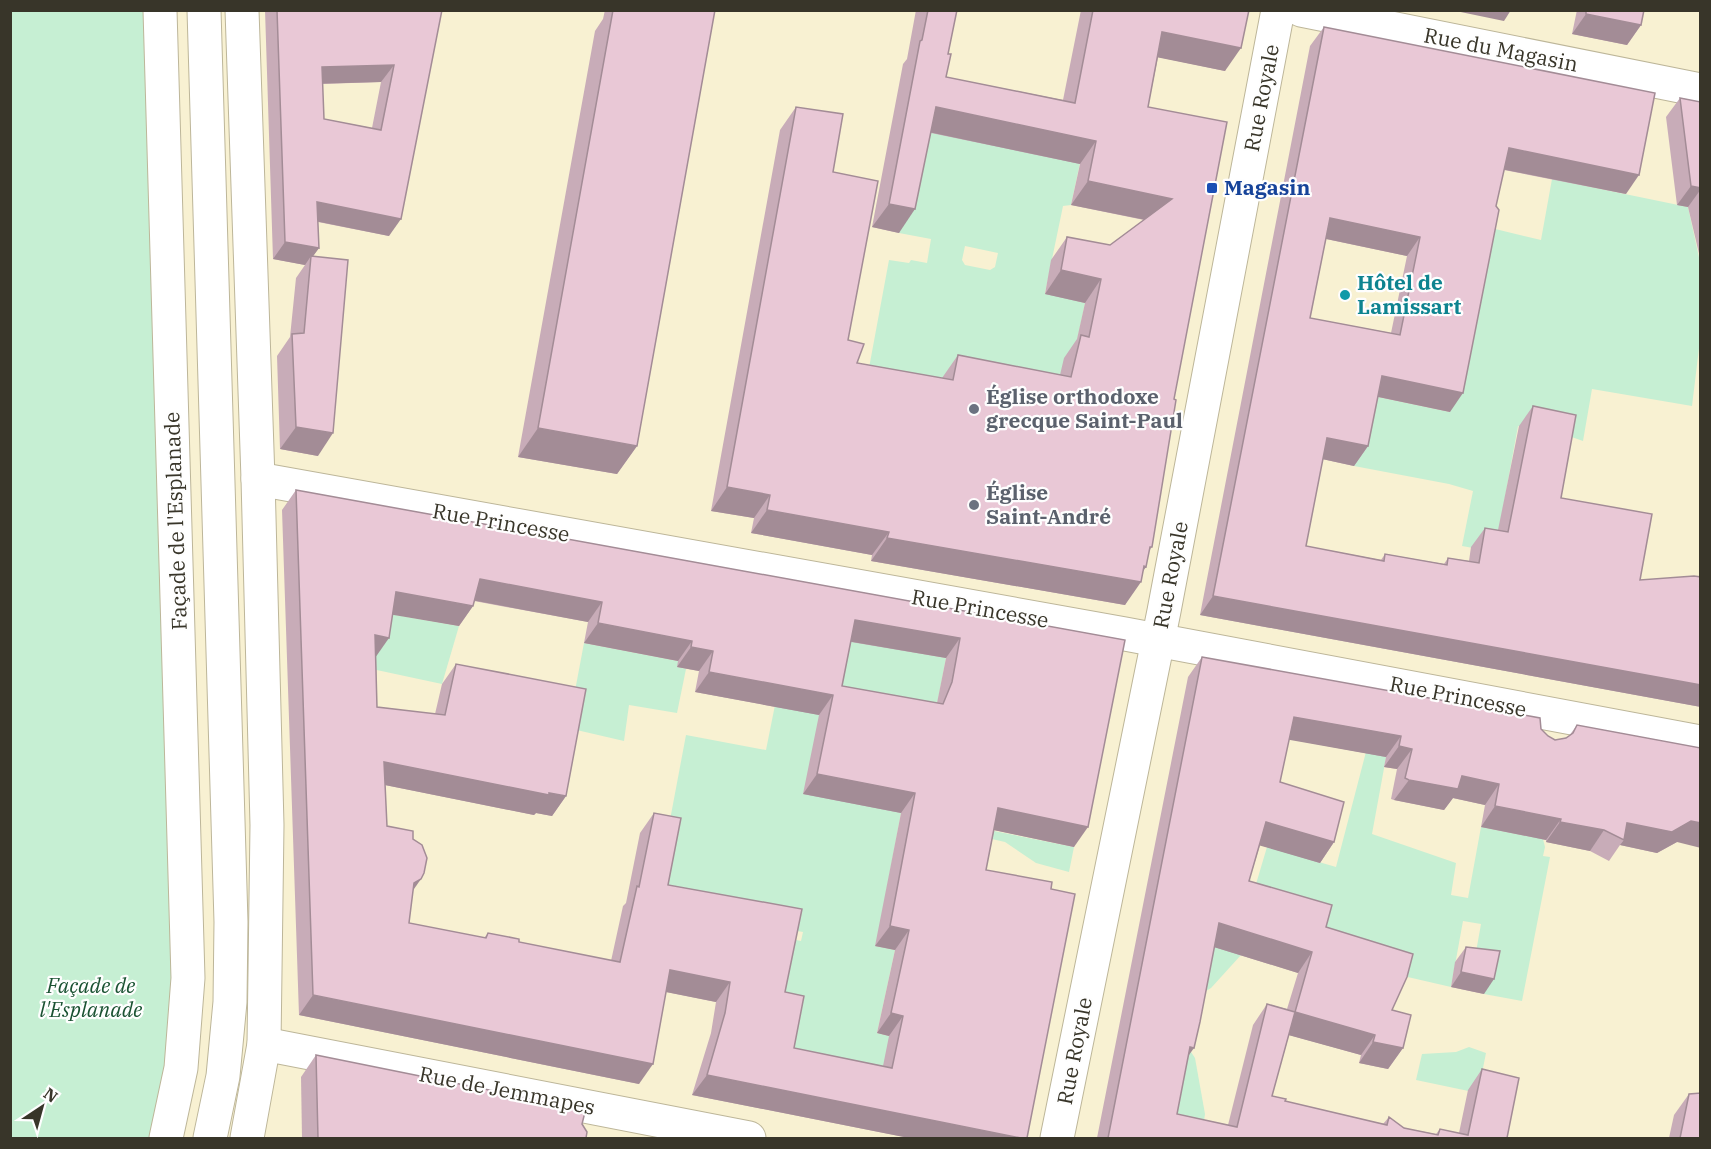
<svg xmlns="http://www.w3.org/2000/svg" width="1711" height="1149" font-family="'IBM Plex Serif',serif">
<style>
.green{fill:#c6efd3;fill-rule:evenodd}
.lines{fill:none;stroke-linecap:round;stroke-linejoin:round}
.minor-casing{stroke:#bdb699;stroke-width:35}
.major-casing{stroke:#bdb699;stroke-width:35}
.minor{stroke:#fff;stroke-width:33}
.major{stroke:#fff;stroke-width:33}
.wall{fill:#c8acb8;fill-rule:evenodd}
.shaded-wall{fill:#a38c96}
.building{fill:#e9c8d6;stroke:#a38c96;stroke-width:1.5;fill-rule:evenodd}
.transit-dot{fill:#1a4fb4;stroke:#fefefe;stroke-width:2}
.culture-dot{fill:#0f9aa8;stroke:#fefefe;stroke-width:2}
.worship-dot{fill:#6b7280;stroke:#fefefe;stroke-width:2}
.labels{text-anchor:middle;stroke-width:4.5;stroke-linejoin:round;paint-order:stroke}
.street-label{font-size:21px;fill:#383529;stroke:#fefefe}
.transit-label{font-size:21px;font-weight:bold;fill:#164399;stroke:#fefefe;text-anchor:start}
.culture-label{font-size:21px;font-weight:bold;fill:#0d838f;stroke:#fefefe;text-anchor:start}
.worship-label{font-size:21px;font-weight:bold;fill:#5b616d;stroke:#fefefe;text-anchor:start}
.park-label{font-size:21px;font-style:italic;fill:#1a5232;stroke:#fefefe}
</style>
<rect width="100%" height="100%" fill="#f8f1d2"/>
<g class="green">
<polygon points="10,11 147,11 163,527 172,995 165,1065 149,1138 11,1138"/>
<path d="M919,130L1080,163L1071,205L1063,206L1045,293L1085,303L1073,360L1054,404L869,368L889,260L909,263L911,260L927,263L931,239L899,233ZM965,246L998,253L995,267L990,270L965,265L962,260Z"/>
<polygon points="1552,179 1688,207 1700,262 1700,340 1692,406 1592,389 1583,441 1563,434 1518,426 1495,552 1462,546 1473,491 1449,484 1354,466 1361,433 1335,388 1450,412 1483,226 1541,240"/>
<polygon points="384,613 459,626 442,684 372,669"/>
<polygon points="841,639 946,658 933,725 828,706"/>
<polygon points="584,643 678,661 678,667 686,669 677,713 629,705 624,741 568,728"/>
<polygon points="777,695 821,704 901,813 876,946 895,950 877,1033 889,1036 890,1107 779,1068 771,1012 786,938 801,941 803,932 654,905 686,735 766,750"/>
<polygon points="1367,748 1387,752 1372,834 1456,863 1451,895 1468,898 1481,827 1543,839 1545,847 1543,856 1550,857 1522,1001 1484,994 1489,966 1474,963 1481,924 1463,921 1451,987 1399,975 1248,911 1267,847 1336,867"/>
<polygon points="984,829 1074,847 1069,872 1036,863 1005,842 983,837"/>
<polygon points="1206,914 1249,928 1241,955 1211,988 1194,998"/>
<polygon points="1185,1043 1195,1058 1205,1114 1202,1135 1164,1127"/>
<polygon points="1469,1047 1486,1053 1478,1093 1416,1080 1422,1054 1456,1052"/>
</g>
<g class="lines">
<defs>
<g id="minor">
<polyline points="242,10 258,479 267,825 264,1044 247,1138"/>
<polyline points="1301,10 1700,90"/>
<polyline points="258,479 1125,634 1700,742"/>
<polyline points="264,1044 749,1138"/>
<polyline points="1057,1138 1164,611 1278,10"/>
</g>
<g id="major">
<polyline points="160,10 188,978 181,1068 166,1138"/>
<polyline points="204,10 231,922 230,1002 223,1076 210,1138"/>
</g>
</defs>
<use href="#minor" class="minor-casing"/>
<use href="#major" class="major-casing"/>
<use href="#minor" class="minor"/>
<use href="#major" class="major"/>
</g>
<g class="wall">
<path d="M265,10H442L389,236L318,222L319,248L313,256L318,456L280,449L277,356L290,337L296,278L305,265L273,259ZM381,82L372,128L324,119L322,84Z"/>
<polygon points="605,10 715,10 637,446 617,474 518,457 595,31 603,19"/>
<polygon points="916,10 957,10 948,54 946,77 1063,100 1081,10 1249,10 1225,71 1158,57 1148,107 1174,399 1152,547 1149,551 1143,571 1125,605 871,561 872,555 751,533 754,518 711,511 780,130 796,107 833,172 848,340 857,363 942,378 958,355 1060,375 1064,358 1077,339 1085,303 1045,294 1051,260 1067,237 1110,245 1144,220 1071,205 1080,164 931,133 899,233 872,227 903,64 907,59"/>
<polygon points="1577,10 1644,10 1641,25 1627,45 1572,34"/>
<path d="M1324,27L1626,194L1504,170L1450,412L1378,397L1368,446L1354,466L1322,459L1306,546L1381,560L1385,554L1444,564L1448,558L1469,561L1471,547L1485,528L1498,530L1519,426L1533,406L1561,498L1640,580L1701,577V707L1200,615L1310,46ZM1326,239L1407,256L1391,333L1310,318Z"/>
<polygon points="1680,98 1701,102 1701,262 1688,207 1677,205 1666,117"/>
<path d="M296,490L1125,640L1074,847L994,830L986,870L1051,889L1027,1138H909L692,1095L711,1033L716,1002L666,992L639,1084L299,1015L282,510ZM474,601L588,622L584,643L678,661L677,667L699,671L695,692L819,715L803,794L901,813L875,946L895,950L877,1033L889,1036L883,1066L794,1048L785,992L668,885L654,813L640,833L626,903L623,906L611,961L519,942L488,933L484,938L409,923L413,890L387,826L385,785L534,815L536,813L552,816L566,796L456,664L442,684L435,714L377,707L376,656L393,614L459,626L473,606ZM851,642L946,658L937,703L842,686Z"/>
<path d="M1202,657L1541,729L1548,736L1555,740L1566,738L1569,736L1577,725L1677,842L1657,853L1620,845L1609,861L1590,851L1546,842V840L1481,827L1485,805L1453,798L1444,810L1394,800L1391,799L1397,769L1384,767L1386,757L1289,739L1280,782L1334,842L1320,863L1260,845L1249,881L1326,927L1392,1010L1403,1048L1388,1069L1359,1063L1361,1055L1289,1035L1272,1096L1285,1101L1383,1124L1389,1117L1404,1128L1436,1134L1440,1129L1459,1133L1468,1090L1482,1069L1507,1138H1097L1188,677ZM1214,947L1298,973L1287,1009L1267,1004L1253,1025L1228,1125L1177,1114L1188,1057Z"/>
<polygon points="1466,947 1484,994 1451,987 1455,962"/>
<polygon points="316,1055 582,1124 586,1138 302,1138 301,1077"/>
<polygon points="1689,1094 1701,1138 1669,1138 1674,1115"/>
</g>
<g class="shaded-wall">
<polygon points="1451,10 1511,10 1504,21"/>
<polygon points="1586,14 1641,25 1627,45 1572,34"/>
<polygon points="1162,32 1241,48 1225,71 1146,55"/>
<polygon points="394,65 381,82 310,84 322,67"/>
<polygon points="936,107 1096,141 1080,164 919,130"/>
<polygon points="1509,148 1639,175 1626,194 1496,168"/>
<polygon points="1088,181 1172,199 1156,222 1071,205"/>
<polygon points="1691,186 1701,188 1701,189 1688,207 1677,205"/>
<polygon points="317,202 401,219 389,236 305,219"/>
<polygon points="889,204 915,209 899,233 872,227"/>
<polygon points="1330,218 1420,237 1407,256 1317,237"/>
<polygon points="285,242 319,248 311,259 311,256 305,265 273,259"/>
<polygon points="1061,270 1101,279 1085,303 1045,294"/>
<polygon points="1382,376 1463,393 1450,412 1369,395"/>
<polygon points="296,427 333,433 318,456 280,449"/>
<polygon points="538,428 637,446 617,474 518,457"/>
<polygon points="1327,438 1368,446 1354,466 1313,457"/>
<polygon points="727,487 770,495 754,518 711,511"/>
<polygon points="767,510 889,532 872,555 751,533"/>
<polygon points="887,538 1144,566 1146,567 1136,581 1141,582 1125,605 871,561"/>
<polygon points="480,579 602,602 588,622 466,599"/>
<polygon points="396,592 473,606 459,626 382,613"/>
<polygon points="1213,596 1701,685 1701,707 1200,615"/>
<polygon points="855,620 960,638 946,658 841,640"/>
<polygon points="598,623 692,641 678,661 584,643"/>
<polygon points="375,635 389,638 375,658"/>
<polygon points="691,647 713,651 699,671 677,667"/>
<polygon points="709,672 833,695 819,715 695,692"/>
<polygon points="1294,717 1401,736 1386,757 1279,738"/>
<polygon points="1399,746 1412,749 1397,769 1384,767"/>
<polygon points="384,762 549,793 566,796 552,816 536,813 534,815 370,782"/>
<polygon points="817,774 915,793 901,813 803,794"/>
<polygon points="1462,776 1499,784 1485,805 1453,798 1444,810 1394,800 1409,780"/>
<polygon points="1495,806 1561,819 1546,840 1481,827"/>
<polygon points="998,808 1088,827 1074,847 984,828"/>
<polygon points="1691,821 1701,823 1701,848 1677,842 1657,853 1620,845 1624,840 1627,823"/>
<polygon points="1266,822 1334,842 1320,863 1251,843"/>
<polygon points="1560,822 1604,830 1590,851 1546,842"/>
<polygon points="421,879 407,899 414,883"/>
<polygon points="1219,923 1312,952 1298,973 1204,944"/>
<polygon points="890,926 909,930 895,950 875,946"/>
<polygon points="670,970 730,982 716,1002 656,990"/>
<polygon points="1461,972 1494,979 1484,994 1451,987"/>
<polygon points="313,995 653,1064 639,1084 299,1015"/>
<polygon points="1295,1012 1375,1035 1361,1055 1281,1033"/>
<polygon points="891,1013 903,1016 889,1036 877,1033"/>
<polygon points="1373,1042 1403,1048 1388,1069 1359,1063"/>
<polygon points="1190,1047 1194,1048 1179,1069"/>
<polygon points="707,1075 1021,1138 909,1138 692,1095"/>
</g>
<g class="building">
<path d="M277,10H442L401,219L317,202L319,248L285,242ZM394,65L381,130L324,119L322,67Z"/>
<polygon points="613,10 715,10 637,446 538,428"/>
<polygon points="928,10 957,10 948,54 951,54 946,77 1075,103 1093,10 1249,10 1241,48 1162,32 1148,107 1227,122 1174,399 1176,400 1152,547 1150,547 1146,567 1144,566 1141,582 887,538 889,532 767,510 770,495 727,487 796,107 843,114 833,172 878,181 848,340 864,344 857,363 953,380 958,355 1071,377 1081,335 1089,337 1101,279 1061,270 1067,237 1110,245 1172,199 1088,181 1096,141 936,107 915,209 889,204 920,41 922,40"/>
<polygon points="1586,10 1644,10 1641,25 1586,14"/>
<path d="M1324,27L1655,93L1639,175L1509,148L1496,206L1499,210L1463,393L1382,376L1368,446L1327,438L1306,546L1384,561L1385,554L1447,565L1448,558L1479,563L1485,528L1508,532L1533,406L1576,415L1561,498L1652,514L1640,580L1694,576L1701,577V685L1213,596ZM1330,218L1420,237L1400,335L1310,318Z"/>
<polygon points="1680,98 1701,102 1701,188 1691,186"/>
<polygon points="311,256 348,260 333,433 296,427 292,334 304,333"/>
<path d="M296,490L1125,640L1088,827L998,808L986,870L1052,882L1051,889L1075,894L1027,1138H1021L707,1075L725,1013L730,982L670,970L653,1064L313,995ZM480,579L602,602L598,623L692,641L691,647L713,651L709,672L833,695L817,774L915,793L890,926L909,930L891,1013L903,1016L892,1068L794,1048L804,996L785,992L802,909L668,885L681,818L654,813L639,887L637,886L620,962L519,942V939L488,933L486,938L409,923L414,883L421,879L424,873L427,858L422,845L413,839V831L387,826L384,762L549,795V793L566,796L586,689L456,664L445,715L377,707L375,635L389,638L396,592L473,606ZM855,620L960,638L952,682L943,704L842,686Z"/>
<path d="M1202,657L1540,718L1541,729L1548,736L1555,740L1566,738L1573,733L1577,725L1701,748V823L1691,821L1672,832L1627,823L1624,840L1604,830L1560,822L1561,819L1495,806L1499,784L1462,776L1458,789L1409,780L1405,778L1412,749L1399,746L1401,736L1294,717L1280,782L1344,802L1334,842L1266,822L1249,881L1332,905L1326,927L1413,954L1407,977L1392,1010L1411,1015L1403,1048L1373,1042L1375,1035L1295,1012L1272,1096L1286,1099L1285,1101L1387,1125L1389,1117L1404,1128L1438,1135L1440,1129L1468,1135L1482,1069L1519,1078L1507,1138H1108ZM1219,923L1312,952L1295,1012L1267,1004L1237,1127L1177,1114L1190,1047L1194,1048L1200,1022Z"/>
<polygon points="1466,947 1500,951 1494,979 1461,972"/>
<polygon points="316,1055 509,1094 585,1112 582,1124 587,1132 586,1138 318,1138"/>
<polygon points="1701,1093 1701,1138 1680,1138 1689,1094"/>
</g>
<rect class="transit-dot" x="1206" y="182" width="12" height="12" rx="3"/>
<circle class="culture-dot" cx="1345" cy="295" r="6"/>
<g class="worship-dot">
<circle cx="974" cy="409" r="6"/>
<circle cx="974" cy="505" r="6"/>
</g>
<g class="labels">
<g class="street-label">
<text transform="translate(1501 50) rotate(11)" y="7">Rue du Magasin</text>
<text transform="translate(1262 98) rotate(-79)" y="7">Rue Royale</text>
<text transform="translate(176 521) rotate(-92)" y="7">Façade de l'Esplanade</text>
<text transform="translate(501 523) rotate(10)" y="7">Rue Princesse</text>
<text transform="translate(1171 575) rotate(-79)" y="7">Rue Royale</text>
<text transform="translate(980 609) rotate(10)" y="7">Rue Princesse</text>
<text transform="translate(1458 697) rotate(11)" y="7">Rue Princesse</text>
<text transform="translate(1075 1051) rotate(-79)" y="7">Rue Royale</text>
<text transform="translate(507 1091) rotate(11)" y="7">Rue de Jemmapes</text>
</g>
<g class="transit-label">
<text x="1224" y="195">Magasin</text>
</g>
<g class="culture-label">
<text x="1357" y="290">Hôtel de<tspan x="1357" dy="24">Lamissart</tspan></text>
</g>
<g class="worship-label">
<text x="986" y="404">Église orthodoxe<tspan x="986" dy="24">grecque Saint-Paul</tspan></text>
<text x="986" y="500">Église<tspan x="986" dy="24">Saint-André</tspan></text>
</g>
<g class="park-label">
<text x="91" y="993">Façade de<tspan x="91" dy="24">l'Esplanade</tspan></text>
</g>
</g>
<rect width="1711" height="1149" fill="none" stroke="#383529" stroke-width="24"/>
<g transform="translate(42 1107) rotate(36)" stroke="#fefefe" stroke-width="4.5" paint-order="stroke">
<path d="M0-4.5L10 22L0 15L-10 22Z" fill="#383529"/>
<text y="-9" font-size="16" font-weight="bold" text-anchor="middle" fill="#383529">N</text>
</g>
</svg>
